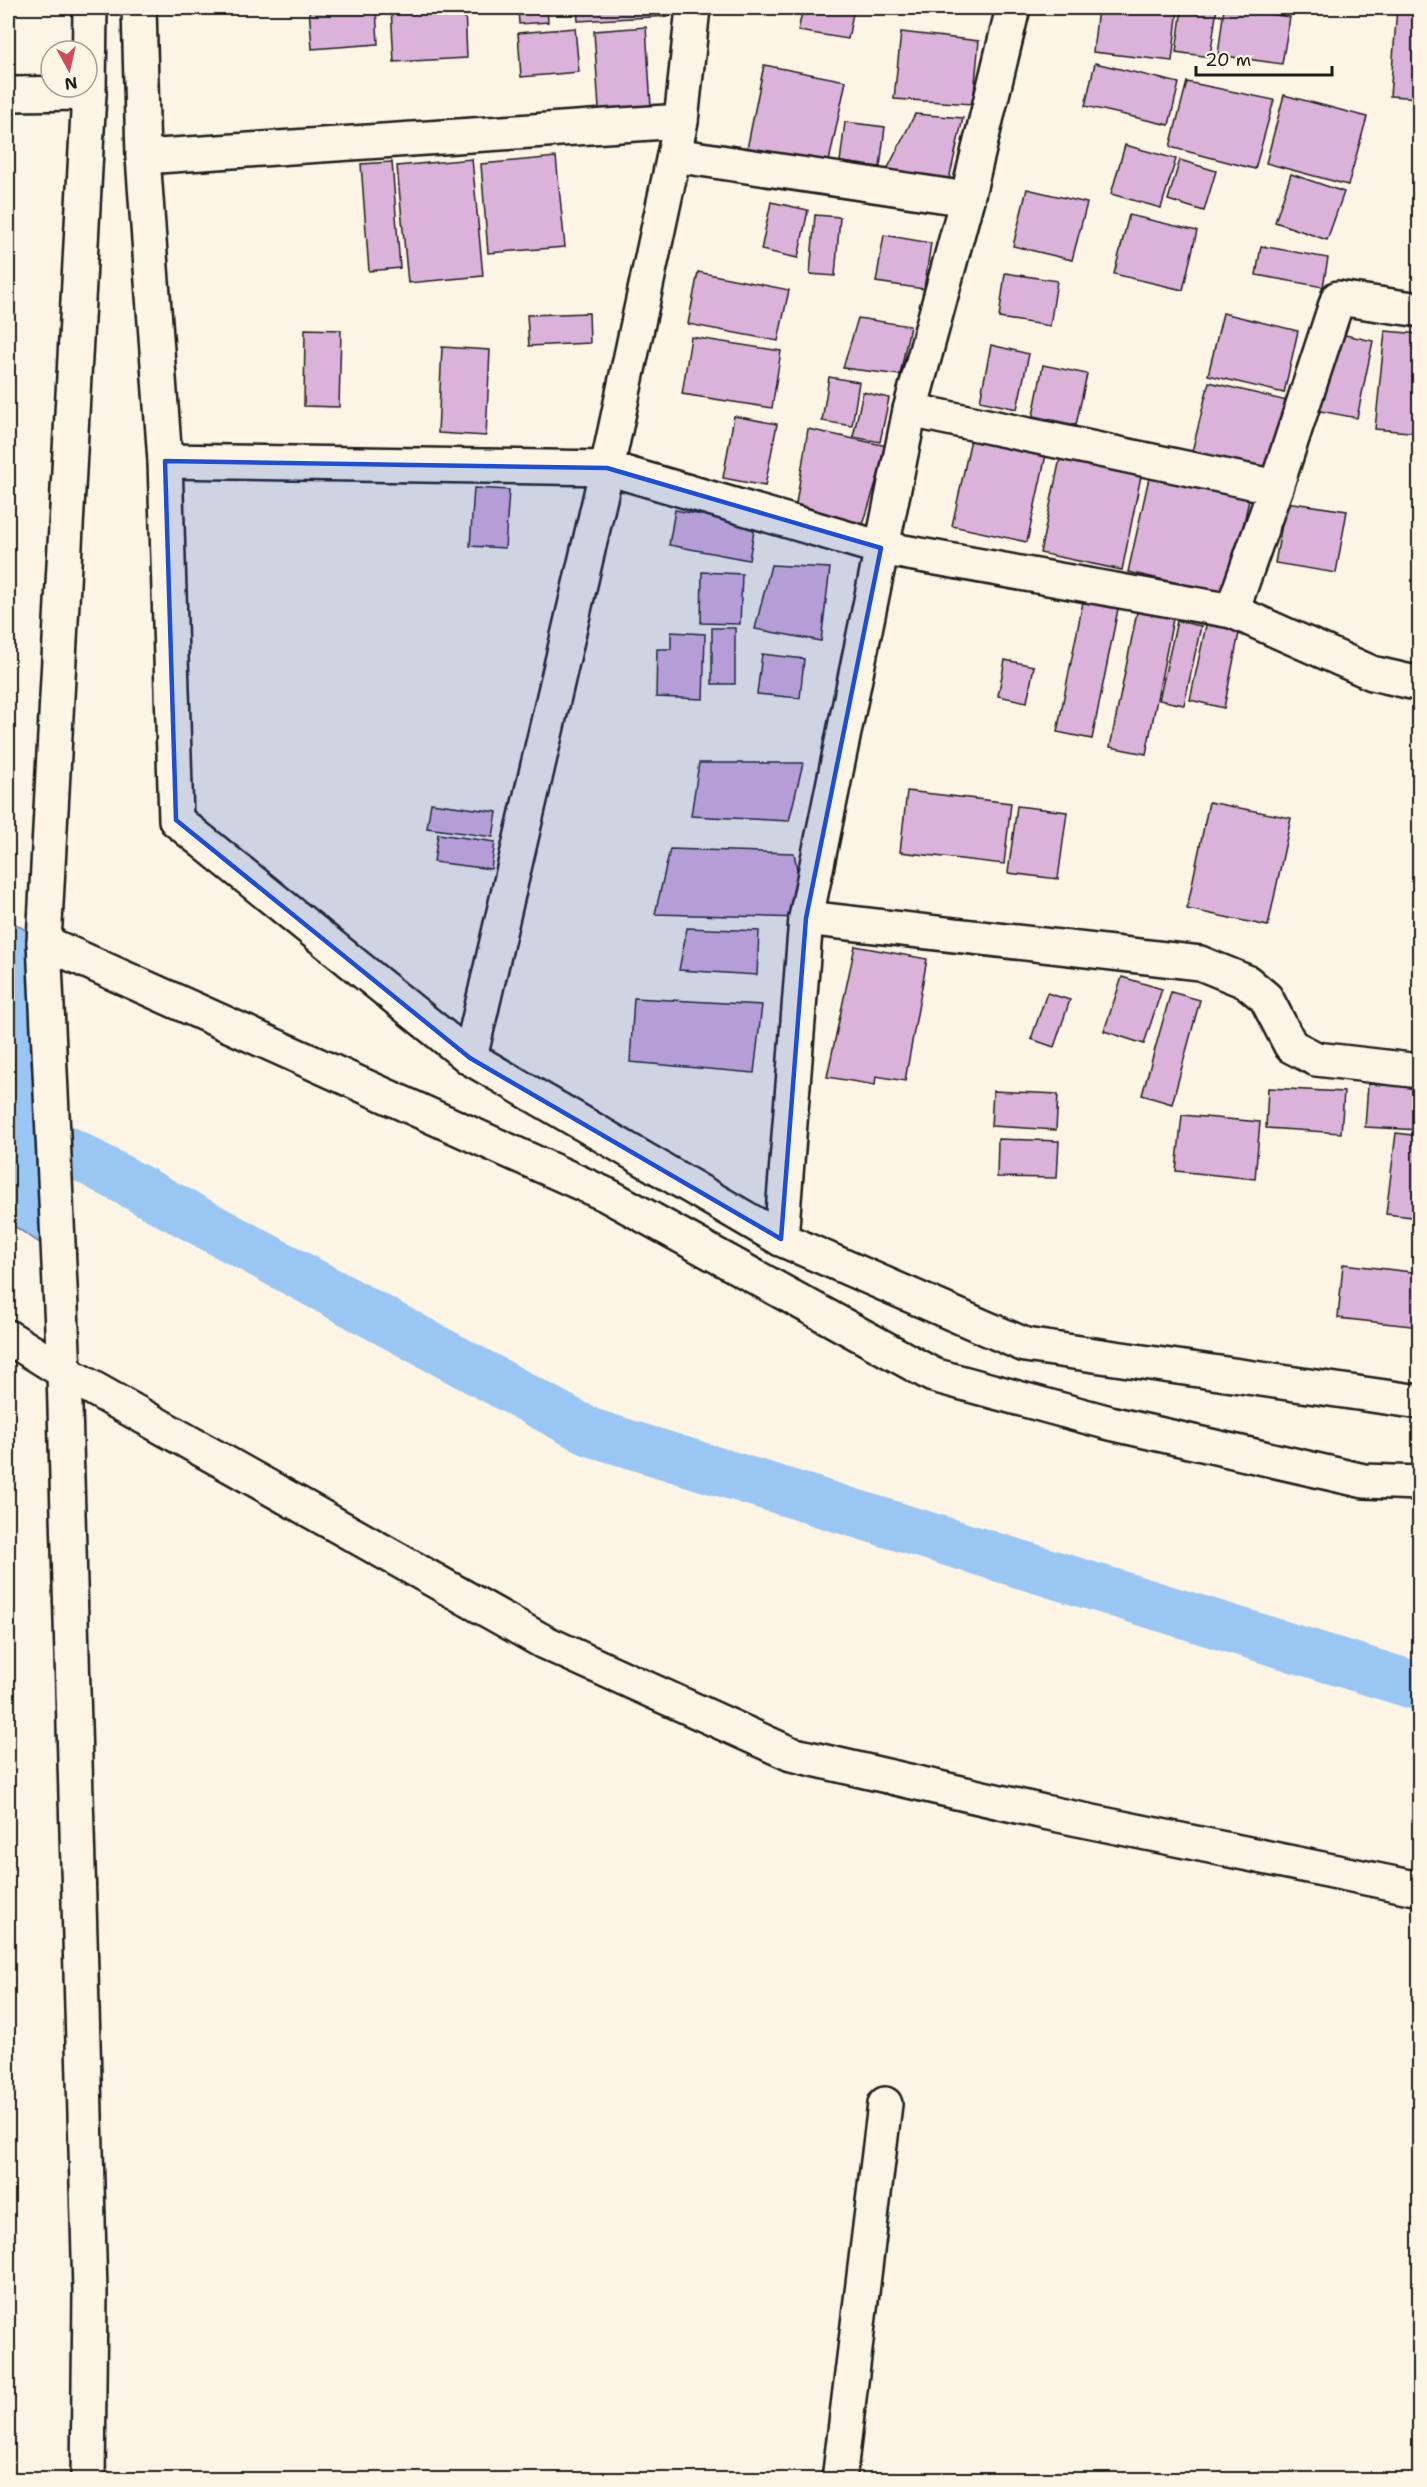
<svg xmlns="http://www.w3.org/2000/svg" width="1427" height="2487" font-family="'Shantell Sans',sans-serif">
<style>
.water{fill:#9ac6f4;stroke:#68829e;stroke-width:1.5}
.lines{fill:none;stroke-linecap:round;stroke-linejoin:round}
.canal{stroke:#9ac6f4;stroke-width:48}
.building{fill:#dbb2d9;stroke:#1c1c1c;stroke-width:1.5}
.minor-casing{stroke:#1c1c1c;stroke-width:38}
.minor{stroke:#fcf5e5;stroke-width:33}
.marked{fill:#1d4ed8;fill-opacity:0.2;stroke:#1d4ed8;stroke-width:4.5;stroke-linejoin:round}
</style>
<rect width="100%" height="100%" fill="#fcf5e5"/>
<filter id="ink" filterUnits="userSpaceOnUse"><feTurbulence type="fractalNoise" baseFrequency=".0167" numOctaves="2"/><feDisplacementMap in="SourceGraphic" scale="12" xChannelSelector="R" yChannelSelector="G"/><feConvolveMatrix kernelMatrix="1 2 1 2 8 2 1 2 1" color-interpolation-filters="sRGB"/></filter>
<g filter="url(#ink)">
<polygon class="water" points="8,919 44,942 40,1243 8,1222"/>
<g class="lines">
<polyline class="canal" points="8,1118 590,1432 1420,1687"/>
</g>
<g class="building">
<polygon points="309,8 376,8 378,44 312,49"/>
<polygon points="391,8 465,8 467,58 394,62"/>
<polygon points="518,8 547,8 548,22 519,24"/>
<polygon points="577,8 670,8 670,16 578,21"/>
<polygon points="803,8 854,8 848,39 798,31"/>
<polygon points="969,8 988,8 987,13"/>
<polygon points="1098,8 1178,8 1172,61 1093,52"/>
<polygon points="1182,8 1217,8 1210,57 1176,52"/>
<polygon points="1224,8 1290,17 1282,64 1218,55"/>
<polygon points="1397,8 1420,8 1420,98 1390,96"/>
<polygon points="646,27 651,107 599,109 594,31"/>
<polygon points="575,28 579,72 521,77 518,33"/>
<polygon points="901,32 979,41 973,104 894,99"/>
<polygon points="1095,63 1179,83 1169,125 1085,106"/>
<polygon points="764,65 846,81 828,166 747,149"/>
<polygon points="1187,82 1274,100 1255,169 1170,147"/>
<polygon points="1284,95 1367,117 1348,185 1266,163"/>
<polygon points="915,114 963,118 948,184 886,172"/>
<polygon points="845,122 885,127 880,167 840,162"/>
<polygon points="1125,145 1176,159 1161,208 1111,194"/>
<polygon points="556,157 565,247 488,253 481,164"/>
<polygon points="472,159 483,276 408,283 397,166"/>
<polygon points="1180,160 1216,171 1204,211 1168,200"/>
<polygon points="392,162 400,268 369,271 361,164"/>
<polygon points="1291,174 1344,192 1327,240 1275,222"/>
<polygon points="1027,189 1087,203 1072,260 1013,246"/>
<polygon points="771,202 808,210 798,258 761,250"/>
<polygon points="815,215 840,217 835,276 810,274"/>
<polygon points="1129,215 1197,231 1183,290 1114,274"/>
<polygon points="884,235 931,243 924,289 876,282"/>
<polygon points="1261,246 1328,258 1323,287 1256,275"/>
<polygon points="698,272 789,290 778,341 688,324"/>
<polygon points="1005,273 1057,281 1050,326 999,318"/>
<polygon points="589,313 590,343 529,346 527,315"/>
<polygon points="1223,313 1298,331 1284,393 1208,375"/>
<polygon points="858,318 910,326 900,375 843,368"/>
<polygon points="305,329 341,330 339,407 304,406"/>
<polygon points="1385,331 1420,334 1420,433 1375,429"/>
<polygon points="1336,333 1373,341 1357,418 1320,411"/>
<polygon points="691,337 781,351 772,408 682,394"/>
<polygon points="991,345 1029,354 1017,409 980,401"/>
<polygon points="442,347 490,350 486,436 438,433"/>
<polygon points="1043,365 1087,374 1076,425 1033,416"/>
<polygon points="829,377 859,382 852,426 822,421"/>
<polygon points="1209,382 1291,402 1273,472 1192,452"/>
<polygon points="863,392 889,398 880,442 853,437"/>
<polygon points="734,416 777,424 765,486 723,478"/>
<polygon points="974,425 1049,441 1027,542 952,526"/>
<polygon points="808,429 887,446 863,525 796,504"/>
<polygon points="1062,449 1143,466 1122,570 1040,553"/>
<polygon points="1151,469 1251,491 1228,594 1128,572"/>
<polygon points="474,488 509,490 505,548 470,546"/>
<polygon points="1286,502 1347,511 1336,573 1275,563"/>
<polygon points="675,510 755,525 749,560 669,545"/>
<polygon points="771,565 830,568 821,641 755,629"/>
<polygon points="702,572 742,574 740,624 701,623"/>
<polygon points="1085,592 1120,599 1092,739 1057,732"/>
<polygon points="1138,607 1174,614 1146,754 1110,747"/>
<polygon points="1208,616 1241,623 1224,708 1190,700"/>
<polygon points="1177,621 1201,626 1184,705 1159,700"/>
<rect x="712" y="628" width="23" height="56"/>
<polygon points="671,632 705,634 703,699 656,697 657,649 671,649"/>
<polygon points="762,654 804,659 800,698 757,694"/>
<polygon points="1005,660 1034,666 1027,702 998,696"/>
<polygon points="699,763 803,763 789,821 691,816"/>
<polygon points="907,791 1011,803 1004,864 900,852"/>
<polygon points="1209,802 1291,818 1268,926 1187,909"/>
<polygon points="431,803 497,812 493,837 427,828"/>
<polygon points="1017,806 1067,812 1058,879 1008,873"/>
<polygon points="438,834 495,842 491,869 434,862"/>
<polygon points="670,849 794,853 806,918 655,914"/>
<polygon points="687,928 759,931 757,975 679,970"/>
<polygon points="855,946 927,959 905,1081 876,1076 875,1085 827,1077"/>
<polygon points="1122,977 1162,989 1144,1044 1104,1031"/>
<polygon points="1171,992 1200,1000 1172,1104 1142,1095"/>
<polygon points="1047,993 1070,1000 1054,1047 1031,1039"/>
<polygon points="634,998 762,1005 754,1073 630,1062"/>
<polygon points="1368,1084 1420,1087 1420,1130 1365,1127"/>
<polygon points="1268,1088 1344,1092 1341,1133 1266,1128"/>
<polygon points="993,1091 1058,1094 1056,1130 991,1126"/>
<polygon points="1182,1115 1260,1122 1255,1179 1176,1171"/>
<polygon points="1396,1133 1420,1136 1420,1218 1386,1214"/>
<polygon points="998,1139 1059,1141 1057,1178 997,1177"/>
<polygon points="1343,1264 1420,1273 1420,1327 1338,1318"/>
</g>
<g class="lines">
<defs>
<g id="minor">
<polyline points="139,8 143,157 165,461 176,820 470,1058 781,1239 1025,1345 1420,1402"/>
<polyline points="8,94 89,93"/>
<polyline points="674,155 967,199"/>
<polyline points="143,157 681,121"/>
<polyline points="910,410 1276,487"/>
<polyline points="165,461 607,468 881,548 1232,611 1372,673 1420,684"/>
<polyline points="1232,611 1276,487 1338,298 1420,310"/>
<polyline points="806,918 1200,963 1247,982 1266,998 1291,1046 1316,1059 1420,1071"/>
<polyline points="44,942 607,1195 933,1375 1110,1423 1364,1481 1420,1483"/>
<polyline points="470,1058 607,468 674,155 681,121 693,8"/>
<polyline points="781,1239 806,918 910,410 967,199 1013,8"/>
<polyline points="8,1337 64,1372 544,1642 791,1754 1044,1812 1420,1889"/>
<polyline points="88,2480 90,2291 64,1372 44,942 89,93 90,8"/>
<polyline points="839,2480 885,2104"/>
</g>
</defs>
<use href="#minor" class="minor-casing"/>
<use href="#minor" class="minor"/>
</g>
</g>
<path class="marked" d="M165,461L607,468L881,548L806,918L781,1239L470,1058L176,820Z"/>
<rect width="1427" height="2487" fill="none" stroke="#fcf5e5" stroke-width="30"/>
<rect x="15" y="15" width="1397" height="2457" fill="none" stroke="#1c1c1c" stroke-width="2" filter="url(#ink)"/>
<g transform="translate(69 69) rotate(172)"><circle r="28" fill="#fcf5e5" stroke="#a29e95" stroke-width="1.5"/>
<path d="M0-4.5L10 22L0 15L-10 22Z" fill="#d1495b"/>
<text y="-9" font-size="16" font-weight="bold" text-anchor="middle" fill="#1c1c1c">N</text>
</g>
<path d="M1196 66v9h136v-9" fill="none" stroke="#1c1c1c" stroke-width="3"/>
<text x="1205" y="66" font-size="18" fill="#1c1c1c" stroke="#fcf5e5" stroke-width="4.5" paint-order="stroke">20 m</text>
</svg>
